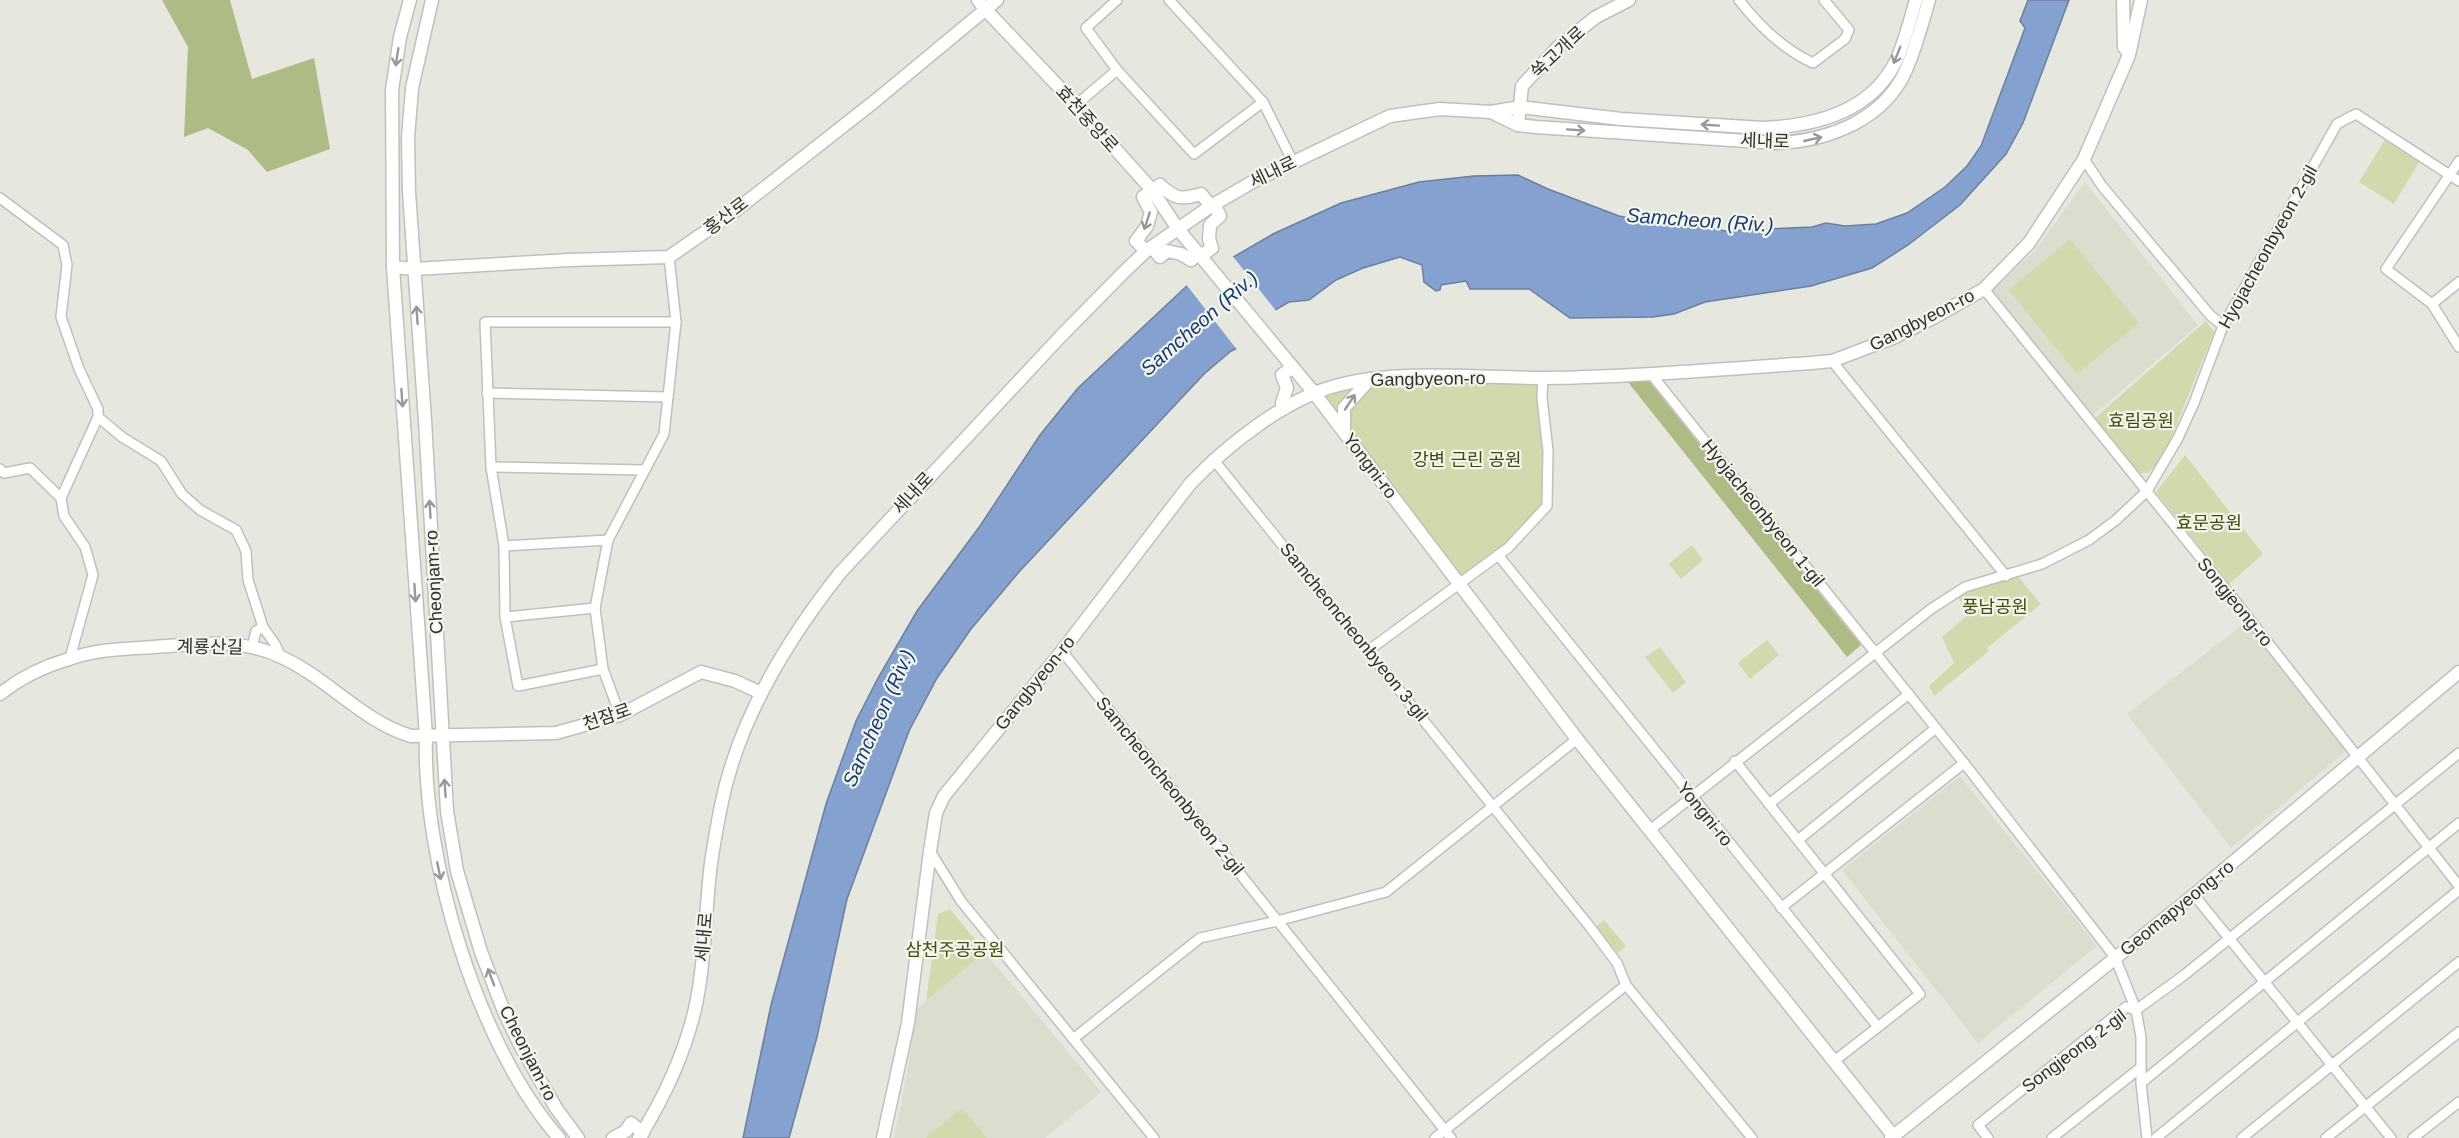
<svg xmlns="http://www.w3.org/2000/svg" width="2459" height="1138" font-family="Helvetica,'Noto Sans KR',sans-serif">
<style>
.built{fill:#dbddcf}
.green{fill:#d0daac}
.forest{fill:#afbb84}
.water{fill:#85a1cf;stroke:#6c7f9f;stroke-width:1.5}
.pier{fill:#e6e8e0}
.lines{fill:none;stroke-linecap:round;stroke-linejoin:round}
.street-casing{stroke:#bfc1b9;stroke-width:12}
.secondary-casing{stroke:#bfc1b9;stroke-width:15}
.street{stroke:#fff;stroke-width:9}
.secondary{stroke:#fff;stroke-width:12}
.oneway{stroke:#989896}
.labels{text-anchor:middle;stroke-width:4.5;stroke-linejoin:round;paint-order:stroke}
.street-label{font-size:18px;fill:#30312e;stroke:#f3f6ed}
.park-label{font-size:18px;fill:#424b0b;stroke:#f3f6ed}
.water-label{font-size:20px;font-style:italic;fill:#193a73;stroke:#f3f6ed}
</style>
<rect width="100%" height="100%" fill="#e6e8e0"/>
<g class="built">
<polygon points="2085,182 2198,325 2092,416 1992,291 2036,249"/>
<polygon points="2245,623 2346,751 2231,848 2127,714"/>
<polygon points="1960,776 2097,946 1978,1043 1842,870"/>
<polygon points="985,952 1101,1092 1045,1138 894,1138 905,1084 917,1009"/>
</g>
<g class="green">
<polygon points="2386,138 2421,159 2394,204 2359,182"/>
<polygon points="2070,239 2139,323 2077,374 2009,290"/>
<polygon points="2206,321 2214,332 2162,460 2148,473 2138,473 2095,418"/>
<polygon points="1543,378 1547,506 1516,539 1459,584 1315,394 1359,381"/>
<polygon points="2185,455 2263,554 2229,584 2156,492"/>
<polygon points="1692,545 1703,560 1681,579 1669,564"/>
<polygon points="2015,573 2041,604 1987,648 1989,651 1934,696 1929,686 1954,663 1942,637 1970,613 1955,594"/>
<polygon points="1767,640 1779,655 1750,679 1738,663"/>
<polygon points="1660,647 1686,682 1673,693 1645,657"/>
<polygon points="950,909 985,952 926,1001 938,914"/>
<polygon points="1604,920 1626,946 1618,953 1596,927"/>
<polygon points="962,1108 987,1138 926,1138"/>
</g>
<g class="forest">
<polygon points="162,0 230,0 252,79 314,58 330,149 267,172 248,150 208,128 184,137 188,47"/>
<polygon points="1648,380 1861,645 1847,657 1627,381"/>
</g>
<polygon class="water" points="2028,0 2069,0 2023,123 2006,154 1960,205 1908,245 1872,268 1811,286 1705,302 1674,314 1653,317 1570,318 1529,289 1470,289 1466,281 1441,285 1440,290 1436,291 1424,282 1422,265 1400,257 1363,268 1336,280 1309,300 1289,302 1275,310 1265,335 1231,351 1204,374 1018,573 971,629 937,678 909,731 847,899 817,1037 789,1138 743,1138 771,1005 826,804 856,721 878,678 917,611 980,526 1040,435 1078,388 1192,281 1273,234 1341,203 1419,182 1474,176 1518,175 1548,189 1619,216 1677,227 1706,227 1725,231 1812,227 1826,223 1845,226 1876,224 1907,213 1945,187 1967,166 1981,146 2025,28 2020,21"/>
<polygon class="pier" points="1231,254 1277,312 1268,337 1238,351 1185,283"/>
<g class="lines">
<defs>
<g id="street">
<polyline points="1117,0 1086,28 1117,70 1194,154 1263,102"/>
<polyline points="1169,0 1263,102 1293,162"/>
<path d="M1739,0C1759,26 1783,49 1813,63L1845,39L1849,30L1824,0"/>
<polyline points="1076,105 1117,70"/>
<polyline points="2084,159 2102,186 2210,315 2223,326"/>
<polyline points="2459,161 2386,269 2432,304 2459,347"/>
<polyline points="0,198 63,245 67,265 61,317 79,369 98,409 98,417 61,498 64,516 85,547 93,575 70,658"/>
<polyline points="1984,289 2236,602 2459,886"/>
<polyline points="2432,304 2459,282"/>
<polyline points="1832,361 2006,576"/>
<polyline points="1651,374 1964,763 2115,957 2136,1010 2141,1037 2141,1083 2147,1138"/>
<polyline points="487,393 668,397"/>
<polyline points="98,417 122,437 161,461 182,494 200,510 236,530 246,551 248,580 263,627 275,644 281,657"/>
<polyline points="1213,459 1590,927 1617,963 1626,985 1752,1138"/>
<polyline points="491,467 644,470"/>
<polyline points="0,469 4,473 30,468 61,498"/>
<polyline points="504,546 608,540"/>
<polyline points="1498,555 1878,1027 1833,1062"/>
<polyline points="505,617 595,608"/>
<polyline points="252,647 256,631 263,627"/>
<polyline points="1369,650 1508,548 1547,506 1548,451 1542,398 1543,378"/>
<polyline points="1062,651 1451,1138"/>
<polyline points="603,669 518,686 505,617 504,546 491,467 485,322 676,322"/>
<polyline points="620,715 603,669 595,608 608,540 664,434 676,322 669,257"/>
<polyline points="1735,761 1920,994 1878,1027"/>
<polyline points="1769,804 1909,694"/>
<polyline points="1650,830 1931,609 1965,587 2042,564 2089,540 2116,520 2147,491 2178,438 2194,403 2223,326 2337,124 2356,114 2459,181"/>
<polyline points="1798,840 1936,728"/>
<polyline points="930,851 961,901 1154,1138"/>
<polyline points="2194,895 2391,1138"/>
<polyline points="1781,908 1964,763"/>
<polyline points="1073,1039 1200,938 1277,921 1386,892 1577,739"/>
<polyline points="2141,1083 2459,823"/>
<polyline points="1435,1138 1626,985"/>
<polyline points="1988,1138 1978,1125 2126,1007 2136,1010 2183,976 2459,753"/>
<polyline points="2052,1138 2140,1068"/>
<polyline points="2156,1138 2459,890"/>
<polyline points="2242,1138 2459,962"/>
<polyline points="2326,1138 2459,1032"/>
<polyline points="2413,1138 2459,1102"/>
</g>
<g id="secondary">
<path d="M410,0L400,37L392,90L393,267L426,736C422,858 477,1045 559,1138"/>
<polyline points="432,0 412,88 408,138 409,192 425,420 447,811 457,871 481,952 505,1014 521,1047 556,1108 578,1138"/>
<polyline points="978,0 985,9 1076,105 1152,190 1178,229 1315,394 1577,739 1895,1138"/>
<polyline points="2123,0 2124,47 2129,54"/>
<path d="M1491,112L1520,107L1621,119L1763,128C1815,126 1871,112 1896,61C1905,42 1910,20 1916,0"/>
<polyline points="1518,125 1522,86 1558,47 1596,17 1629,0"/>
<polyline points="1152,247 1160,257 1167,251 1181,254 1191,260 1199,253"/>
<path d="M1146,251L1136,241L1147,226L1151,212L1143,197L1160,185C1175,199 1181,200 1201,194L1211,206"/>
<polyline points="1201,256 1212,248 1209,239 1210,225 1220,216 1214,204"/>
<polyline points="393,267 414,269 569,260 669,257 735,211 875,101 997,0"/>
<polyline points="1285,408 1282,403 1287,388 1282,375 1291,368"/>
<polyline points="1344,432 1344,408 1370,379"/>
<path d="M0,694C20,678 45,666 69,659C96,649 125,649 154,647C196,644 240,638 279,656C327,677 361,721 411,736L556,733L620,715L701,672L735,681L761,693"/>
<polyline points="613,1138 626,1131 631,1123 643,1133"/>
<path d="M639,1138C664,1098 684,1055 695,1009C704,968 705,924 709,882C711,857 716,831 721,806C738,720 787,640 840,573L1060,337L1124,272L1146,251L1211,206L1254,181L1390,116L1440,109L1491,112L1518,125L1536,127L1777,143C1828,141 1884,120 1906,70C1916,47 1922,23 1929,0"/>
<path d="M883,1138L908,1023L930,851L936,813L944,796L1062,651L1190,484C1227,445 1286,398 1339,385C1401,369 1479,378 1543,378C1633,377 1722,369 1811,363L1832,361L1893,338L1933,318L1984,289L2029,243L2084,159L2129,55L2141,0"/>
<polyline points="1891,1138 2194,895 2459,672"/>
</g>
</defs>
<use href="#street" class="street-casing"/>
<use href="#secondary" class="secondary-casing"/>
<use href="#street" class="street"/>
<use href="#secondary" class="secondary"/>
</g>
<defs><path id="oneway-shaft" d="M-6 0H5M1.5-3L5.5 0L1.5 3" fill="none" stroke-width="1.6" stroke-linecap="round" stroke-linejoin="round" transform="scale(1.5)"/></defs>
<g class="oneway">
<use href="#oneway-shaft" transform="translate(1897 55) rotate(112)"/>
<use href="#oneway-shaft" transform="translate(397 57) rotate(99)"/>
<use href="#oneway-shaft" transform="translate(1710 125) rotate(-176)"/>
<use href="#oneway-shaft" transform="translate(1576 130) rotate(4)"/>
<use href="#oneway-shaft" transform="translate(1813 139) rotate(-13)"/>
<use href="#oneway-shaft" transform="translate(1147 221) rotate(108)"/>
<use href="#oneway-shaft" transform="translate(417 315) rotate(-94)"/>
<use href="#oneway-shaft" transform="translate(402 398) rotate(86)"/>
<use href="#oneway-shaft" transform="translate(1350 402) rotate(-56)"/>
<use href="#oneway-shaft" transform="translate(430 509) rotate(-93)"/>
<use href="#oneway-shaft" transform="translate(415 593) rotate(86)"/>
<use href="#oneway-shaft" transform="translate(445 788) rotate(-94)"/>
<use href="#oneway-shaft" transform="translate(439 871) rotate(78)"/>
<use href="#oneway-shaft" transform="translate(491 977) rotate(-111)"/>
</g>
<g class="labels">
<g class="street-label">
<text transform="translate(1558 52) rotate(-43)" y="6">쑥고개로</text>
<text transform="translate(1087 119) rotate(48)" y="6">효천중앙로</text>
<text transform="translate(1765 141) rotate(2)" y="6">세내로</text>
<text transform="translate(1273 172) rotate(-26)" y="6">세내로</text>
<text transform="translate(726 216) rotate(-37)" y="6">홍산로</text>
<text transform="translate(2268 247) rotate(-61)" y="6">Hyojacheonbyeon 2-gil</text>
<text transform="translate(1922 320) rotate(-27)" y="6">Gangbyeon-ro</text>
<text transform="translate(1428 379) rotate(-1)" y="6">Gangbyeon-ro</text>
<text transform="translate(1370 466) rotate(53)" y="6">Yongni-ro</text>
<text transform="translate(913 493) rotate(-47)" y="6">세내로</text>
<text transform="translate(1763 513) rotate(51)" y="6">Hyojacheonbyeon 1-gil</text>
<text transform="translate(434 582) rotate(-93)" y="6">Cheonjam-ro</text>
<text transform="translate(2235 602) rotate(51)" y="6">Songjeong-ro</text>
<text transform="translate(1354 632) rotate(51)" y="6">Samcheoncheonbyeon 3-gil</text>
<text transform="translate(210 647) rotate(1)" y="6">계룡산길</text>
<text transform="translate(1035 683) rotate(-51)" y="6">Gangbyeon-ro</text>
<text transform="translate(607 717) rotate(-19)" y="6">천잠로</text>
<text transform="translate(1170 786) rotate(51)" y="6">Samcheoncheonbyeon 2-gil</text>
<text transform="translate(1705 814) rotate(51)" y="6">Yongni-ro</text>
<text transform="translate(2177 908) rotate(-39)" y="6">Geomapyeong-ro</text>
<text transform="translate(704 937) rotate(-85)" y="6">세내로</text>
<text transform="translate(2074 1051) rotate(-37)" y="6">Songjeong 2-gil</text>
<text transform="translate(528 1053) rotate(63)" y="6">Cheonjam-ro</text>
</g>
<g class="park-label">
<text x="2141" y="427">효림공원</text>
<text x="1467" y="466">강변 근린 공원</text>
<text x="2209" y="529">효문공원</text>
<text x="1995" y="613">풍남공원</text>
<text x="955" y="956">삼천주공공원</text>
</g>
<g class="water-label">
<text transform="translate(1700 220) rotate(4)" y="7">Samcheon (Riv.)</text>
<text transform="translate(1199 323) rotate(-41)" y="7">Samcheon (Riv.)</text>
<text transform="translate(878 718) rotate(-66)" y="7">Samcheon (Riv.)</text>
</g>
</g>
</svg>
